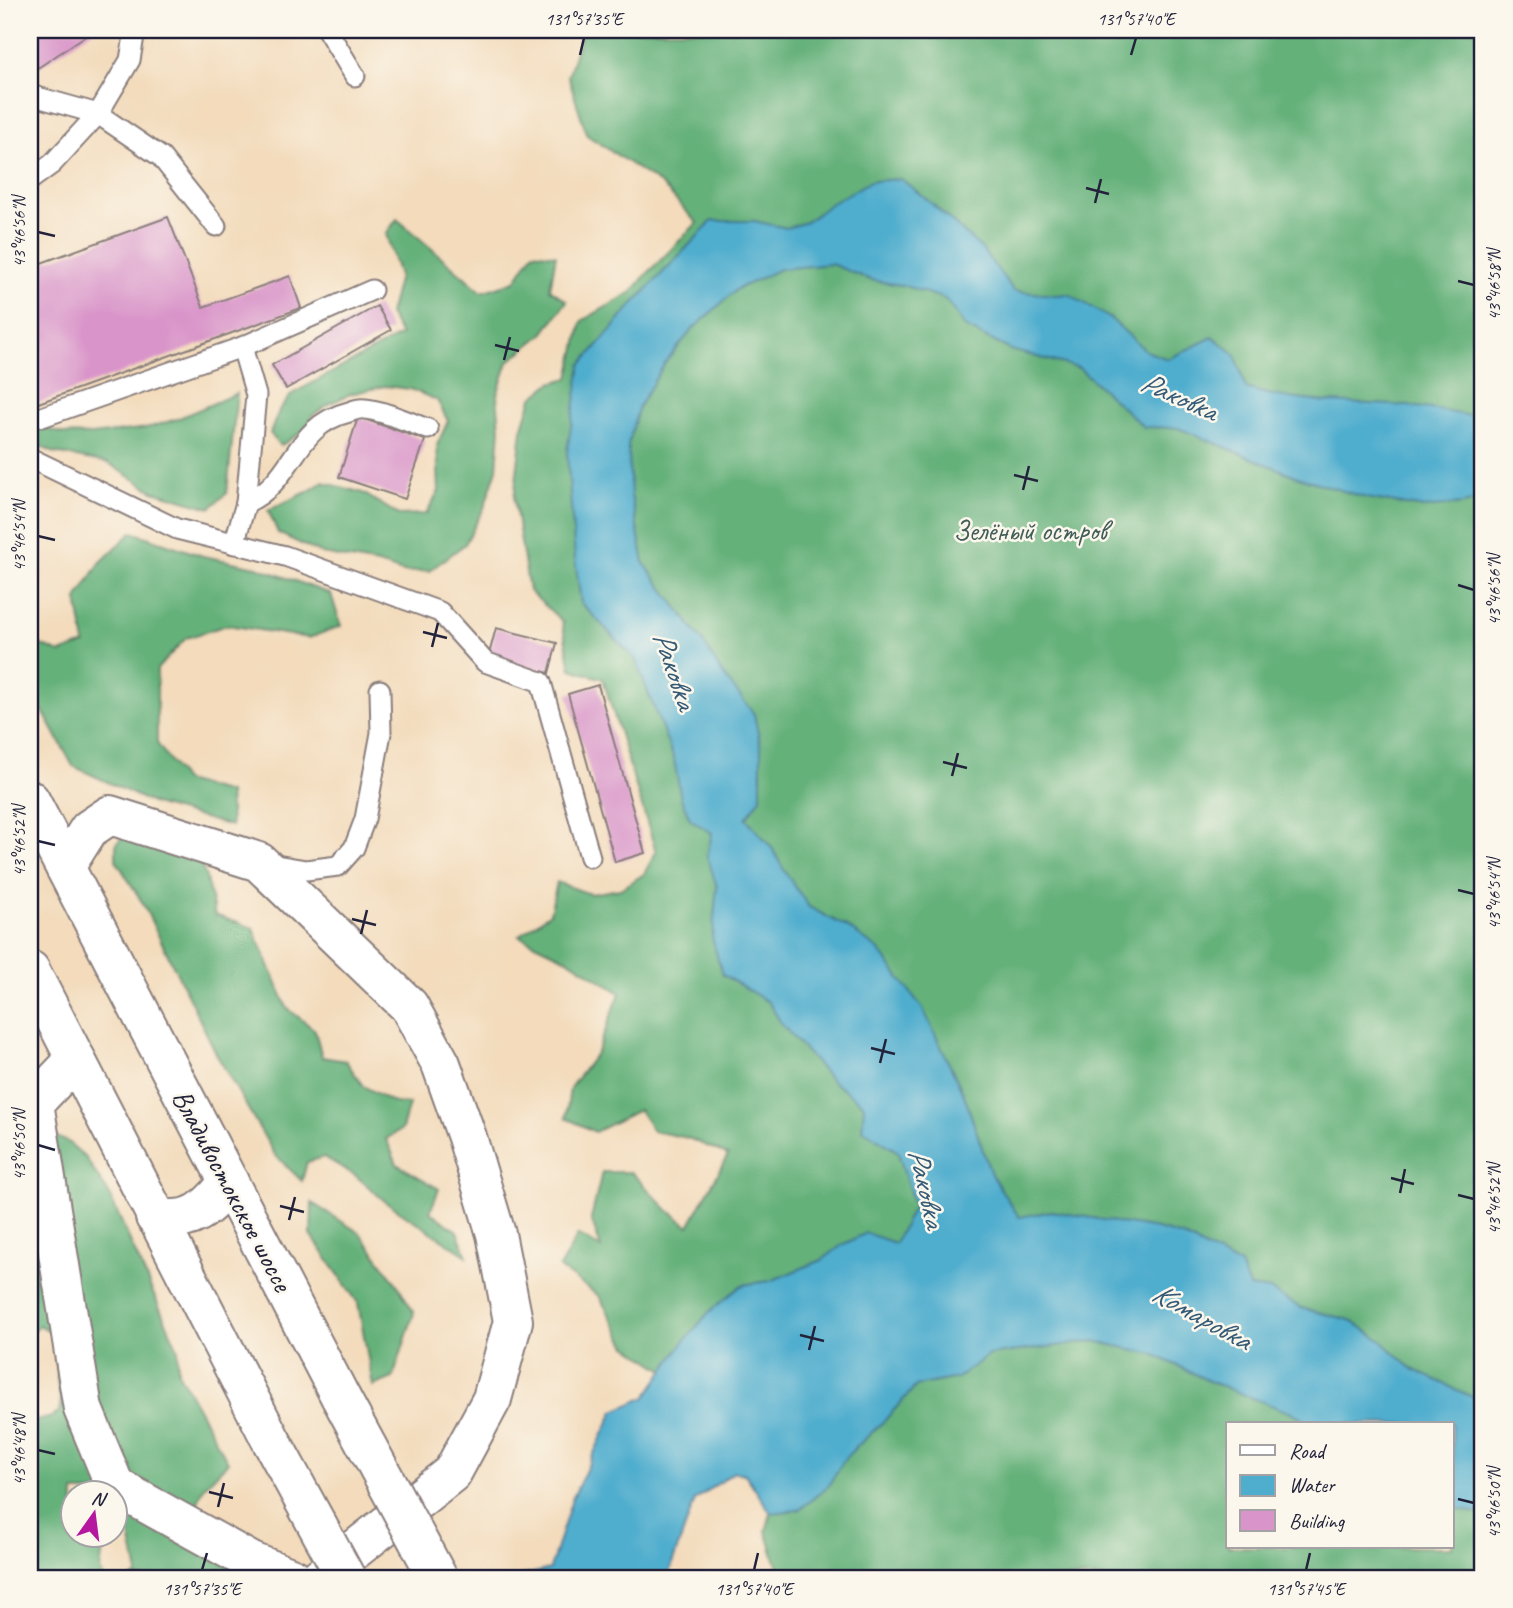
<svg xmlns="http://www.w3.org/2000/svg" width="1513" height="1608" font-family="Caveat,sans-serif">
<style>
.forest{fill:#65b17a;stroke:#446a5a;stroke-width:2;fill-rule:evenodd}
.water{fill:#4fadce;stroke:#386884;stroke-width:2}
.building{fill:#d995c9}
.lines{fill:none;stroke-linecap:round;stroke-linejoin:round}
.service-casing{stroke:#8a7e7c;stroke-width:23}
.minor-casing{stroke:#8a7e7c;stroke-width:42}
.trunk-casing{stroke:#8a7e7c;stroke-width:42}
.service{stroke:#fff;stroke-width:19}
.minor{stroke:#fff;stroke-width:38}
.trunk{stroke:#fff;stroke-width:38}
.trunk-bridge-casing{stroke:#8a7e7c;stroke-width:42;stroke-linecap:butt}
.trunk-bridge{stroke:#fff;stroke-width:38}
.ticks{fill:none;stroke:#22223b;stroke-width:2.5}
.labels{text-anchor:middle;stroke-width:5;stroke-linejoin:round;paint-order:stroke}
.park-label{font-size:28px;fill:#425e58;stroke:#fbf7ec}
.street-label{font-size:28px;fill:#22223b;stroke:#fbf7ec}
.water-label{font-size:30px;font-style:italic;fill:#345a76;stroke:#fbf7ec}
.neatline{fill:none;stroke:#22223b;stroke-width:2.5}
.ticks-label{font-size:18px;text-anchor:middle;fill:#22223b}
</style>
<rect width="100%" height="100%" fill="#fbf7ec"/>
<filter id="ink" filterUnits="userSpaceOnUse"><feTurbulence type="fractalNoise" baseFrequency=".0143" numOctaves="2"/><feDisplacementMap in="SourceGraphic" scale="14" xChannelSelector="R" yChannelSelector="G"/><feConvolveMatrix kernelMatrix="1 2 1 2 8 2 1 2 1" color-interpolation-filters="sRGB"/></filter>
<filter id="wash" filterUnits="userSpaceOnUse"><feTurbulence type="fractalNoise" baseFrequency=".00686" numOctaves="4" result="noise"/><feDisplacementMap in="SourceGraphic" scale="28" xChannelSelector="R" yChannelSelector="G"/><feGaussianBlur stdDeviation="1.57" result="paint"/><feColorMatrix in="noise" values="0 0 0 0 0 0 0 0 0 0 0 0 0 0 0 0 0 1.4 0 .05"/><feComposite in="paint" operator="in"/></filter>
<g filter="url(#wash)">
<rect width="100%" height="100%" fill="#f3dbbc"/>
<g class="forest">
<path d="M583,30H1483V1578H781L766,1531L771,1513L745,1474L734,1472L664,1370L627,1346L599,1296L559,1268L578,1235L601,1248L591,1219L602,1172H631L668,1210L689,1226L728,1155L688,1138L653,1131L639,1110L595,1132L566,1118L570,1088L597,1052L620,993L567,959L519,936L550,913L557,882L590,894L620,889L644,874L656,852L603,679L571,669L562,621L529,591L514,499L522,430L532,398L551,383L569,378L582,321L632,292L645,276L697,223L662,185L587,135L568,76ZM1228,1424H1452V1547H1228Z"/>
<polygon points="397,219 482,292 515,281 534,252 556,255 550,289 567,301 543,334 508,362 497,395 500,429 497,469 484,508 465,544 429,571 403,572 378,564 322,554 278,533 268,510 307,492 323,482 363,493 399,515 426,514 439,491 437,445 448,421 437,400 410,389 385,386 350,394 331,403 313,415 304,431 280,446 270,433 279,411 292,394 401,335 389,314 399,276 386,234"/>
<polygon points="237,393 227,493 210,508 153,491 108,463 55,453 30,442 30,423 64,434 92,435 147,428 177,419"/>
<polygon points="132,532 203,556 257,567 331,594 341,626 309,638 227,625 186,638 157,669 157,743 184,781 229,793 231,826 154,804 73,766 30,688 30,640 60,653 85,644 77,599 100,563"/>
<polygon points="122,836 195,852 205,874 215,915 253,928 287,1008 315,1030 322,1057 346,1061 363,1086 394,1103 409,1104 402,1129 386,1139 397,1164 439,1189 430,1212 457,1231 467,1256 386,1202 356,1176 324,1157 307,1162 302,1181 275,1155 219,1059 142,902 116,860 116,845"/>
<polygon points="30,1125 68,1142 85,1157 109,1194 178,1349 178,1372 228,1462 204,1487 195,1510 254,1578 133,1578 138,1574 129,1530 116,1517 116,1492 74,1492 74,1534 101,1535 104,1542 100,1570 104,1578 30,1578 30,1421 49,1418 59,1412 61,1400 58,1387 54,1334 39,1325 30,1336"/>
<polygon points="312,1203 360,1233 399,1287 414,1313 393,1378 373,1386 358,1303 311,1235"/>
</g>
<path class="water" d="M901,179L930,202L981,248L1014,291L1055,295L1069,294L1111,319L1146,351L1168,359L1213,337L1235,354L1246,388C1298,405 1354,402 1408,406C1434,408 1458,415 1483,417V499L1463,504L1424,508L1366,498L1298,477L1178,428L1144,427L1079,368L1011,350L966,328L945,299L905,286L871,280L831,264L780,269L737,289L691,331L665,363L639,406L628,445L631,495L644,563L703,642L722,673L754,714L761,748V798L746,818L772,848L784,870L809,907L847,927L878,949L923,1009L964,1095L991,1174L1019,1217L1052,1211L1157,1229L1182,1236L1240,1265L1249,1287L1270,1290L1301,1308L1350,1320L1382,1341L1412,1369L1483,1402V1515L1452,1507V1424H1310L1299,1416L1211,1382L1153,1354L1094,1341L989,1355L957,1378L916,1386L885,1420L846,1457L828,1486L799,1510L771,1513L745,1474L734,1472L695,1500L668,1575L645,1578H513L550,1569L572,1499L614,1411L646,1397L682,1344L709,1312L742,1285L770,1281L822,1260L842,1245L866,1233L895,1243L914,1206L898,1152L862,1129L864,1105L832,1081L783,1026L768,1002L722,974L712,938L717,887L707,856L712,833L690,819L681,798L674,759L635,659L581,603L575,560L567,451L581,365L634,303L712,221H754L787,228L806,222L830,204L871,181Z"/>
<g id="blocks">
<g class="building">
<polygon points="30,30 94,30 38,68 30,57"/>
<polygon points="168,217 203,307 290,276 301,308 30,406 30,267"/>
<polygon points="377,306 391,330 286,389 272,365"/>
<polygon points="358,417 425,440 405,499 339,477"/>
<polygon points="496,628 557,643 549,673 488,658"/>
<polygon points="598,685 645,853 615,862 568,694"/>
</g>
</g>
</g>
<g filter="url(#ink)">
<use href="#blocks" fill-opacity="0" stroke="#8a7e7c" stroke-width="2"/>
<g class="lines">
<defs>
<g id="service">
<polyline points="327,30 355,76"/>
<polyline points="30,95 98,114 161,157 216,226"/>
<polyline points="30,180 52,164 98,114 130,60 135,30"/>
<polyline points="42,417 242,347 372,290"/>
<polyline points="30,458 177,529 285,556 440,612 485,662 541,682 590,857"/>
<path d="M246,503C296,480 292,426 349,412C354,410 360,408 365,409C385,411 408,422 428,429"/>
<polyline points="234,544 246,503 256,395 242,347"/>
<polyline points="270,864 306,870 338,866 354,848 365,819 381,733 380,690"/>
</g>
<g id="minor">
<polyline points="65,867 89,829 110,815 259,862 409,1006 441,1064 467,1137 496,1234 513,1321 492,1399 452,1473 319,1578"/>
<polyline points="76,1059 34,1103 83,1409 115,1486 252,1562 293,1578"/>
</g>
<g id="trunk">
<polyline points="30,800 341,1398"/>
<polyline points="30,970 272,1442"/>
<path d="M155,1217C192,1225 207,1209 229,1182"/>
</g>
</defs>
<use href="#service" class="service-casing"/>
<use href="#minor" class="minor-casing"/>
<use href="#trunk" class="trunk-casing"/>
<use href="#service" class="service"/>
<use href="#minor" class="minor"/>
<use href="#trunk" class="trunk"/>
<defs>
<g id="trunk-bridge">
<polyline points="341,1398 438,1578"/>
<polyline points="272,1442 346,1578"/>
</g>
</defs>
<use href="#trunk-bridge" class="trunk-bridge-casing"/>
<use href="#trunk-bridge" class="trunk-bridge"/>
</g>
</g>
<path class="ticks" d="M580,55L584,38M1131,55L1136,38M1086,188L1109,194M1095,203L1101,179M38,232L55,236M1458,281L1474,285M495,345L519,351M504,360L510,337M1014,475L1038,481M1023,490L1029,466M38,536L55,540M1458,585L1474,590M423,632L447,638M432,647L438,623M943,762L967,768M952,776L958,753M38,841L55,845M1458,890L1474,894M352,919L376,925M361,934L367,910M871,1048L895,1054M880,1063L886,1039M38,1145L55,1150M1391,1178L1414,1184M1400,1193L1405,1169M1458,1195L1474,1199M280,1206L304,1212M289,1220L295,1197M800,1335L824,1341M809,1350L815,1326M38,1450L55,1454M209,1492L233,1498M1458,1499L1474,1503M218,1507L224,1483M202,1570L207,1553M754,1570L758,1553M1306,1570L1310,1553"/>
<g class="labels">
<g class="park-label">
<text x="1030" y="540">Зелёный остров</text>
</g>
<g class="street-label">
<text transform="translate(233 1190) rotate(62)" y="10">Владивостокское шоссе</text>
</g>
<g class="water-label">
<text transform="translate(1179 396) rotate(24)" y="10">Раковка</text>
<text transform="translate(675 670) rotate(71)" y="10">Раковка</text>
<text transform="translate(927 1188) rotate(77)" y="10">Раковка</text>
<text transform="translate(1202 1316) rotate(29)" y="10">Комаровка</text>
</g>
</g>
<rect width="1513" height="1608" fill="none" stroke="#fbf7ec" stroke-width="77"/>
<rect x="1226" y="1422" width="228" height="126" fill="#fbf7ec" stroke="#a4a2a5" stroke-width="2"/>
<rect x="1240" y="1445" width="35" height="10" fill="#ffffff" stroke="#a4a2a5" stroke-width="2"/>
<text x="1289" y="1458" font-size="21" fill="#22223b">Road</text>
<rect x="1240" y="1475" width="35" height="21" fill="#4fadce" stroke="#a4a2a5" stroke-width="2"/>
<text x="1289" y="1492" font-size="21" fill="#22223b">Water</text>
<rect x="1240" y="1510" width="35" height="21" fill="#d995c9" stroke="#a4a2a5" stroke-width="2"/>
<text x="1289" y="1528" font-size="21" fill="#22223b">Building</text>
<g transform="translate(94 1514) rotate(14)"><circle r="33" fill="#fbf7ec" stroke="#a4a2a5" stroke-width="2"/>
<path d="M0-5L12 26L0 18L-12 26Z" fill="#b5179e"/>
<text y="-10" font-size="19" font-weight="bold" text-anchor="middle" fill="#22223b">N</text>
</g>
<rect x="38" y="38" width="1436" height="1532" class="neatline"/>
<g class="ticks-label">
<text x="584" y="25">131°57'35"E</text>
<text x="1136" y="25">131°57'40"E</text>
<text transform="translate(19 232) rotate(-90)" y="6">43°46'56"N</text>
<text transform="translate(1494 285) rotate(-90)" y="6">43°46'58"N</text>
<text transform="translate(19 536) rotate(-90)" y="6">43°46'54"N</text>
<text transform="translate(1494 590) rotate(-90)" y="6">43°46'56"N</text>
<text transform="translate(19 841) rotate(-90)" y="6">43°46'52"N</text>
<text transform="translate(1494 894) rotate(-90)" y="6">43°46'54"N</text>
<text transform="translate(19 1145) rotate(-90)" y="6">43°46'50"N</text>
<text transform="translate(1494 1199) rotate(-90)" y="6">43°46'52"N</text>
<text transform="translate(19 1450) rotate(-90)" y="6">43°46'48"N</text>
<text transform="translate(1494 1503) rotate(-90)" y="6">43°46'50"N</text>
<text x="202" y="1595">131°57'35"E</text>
<text x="754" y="1595">131°57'40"E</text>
<text x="1306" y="1595">131°57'45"E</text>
</g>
</svg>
